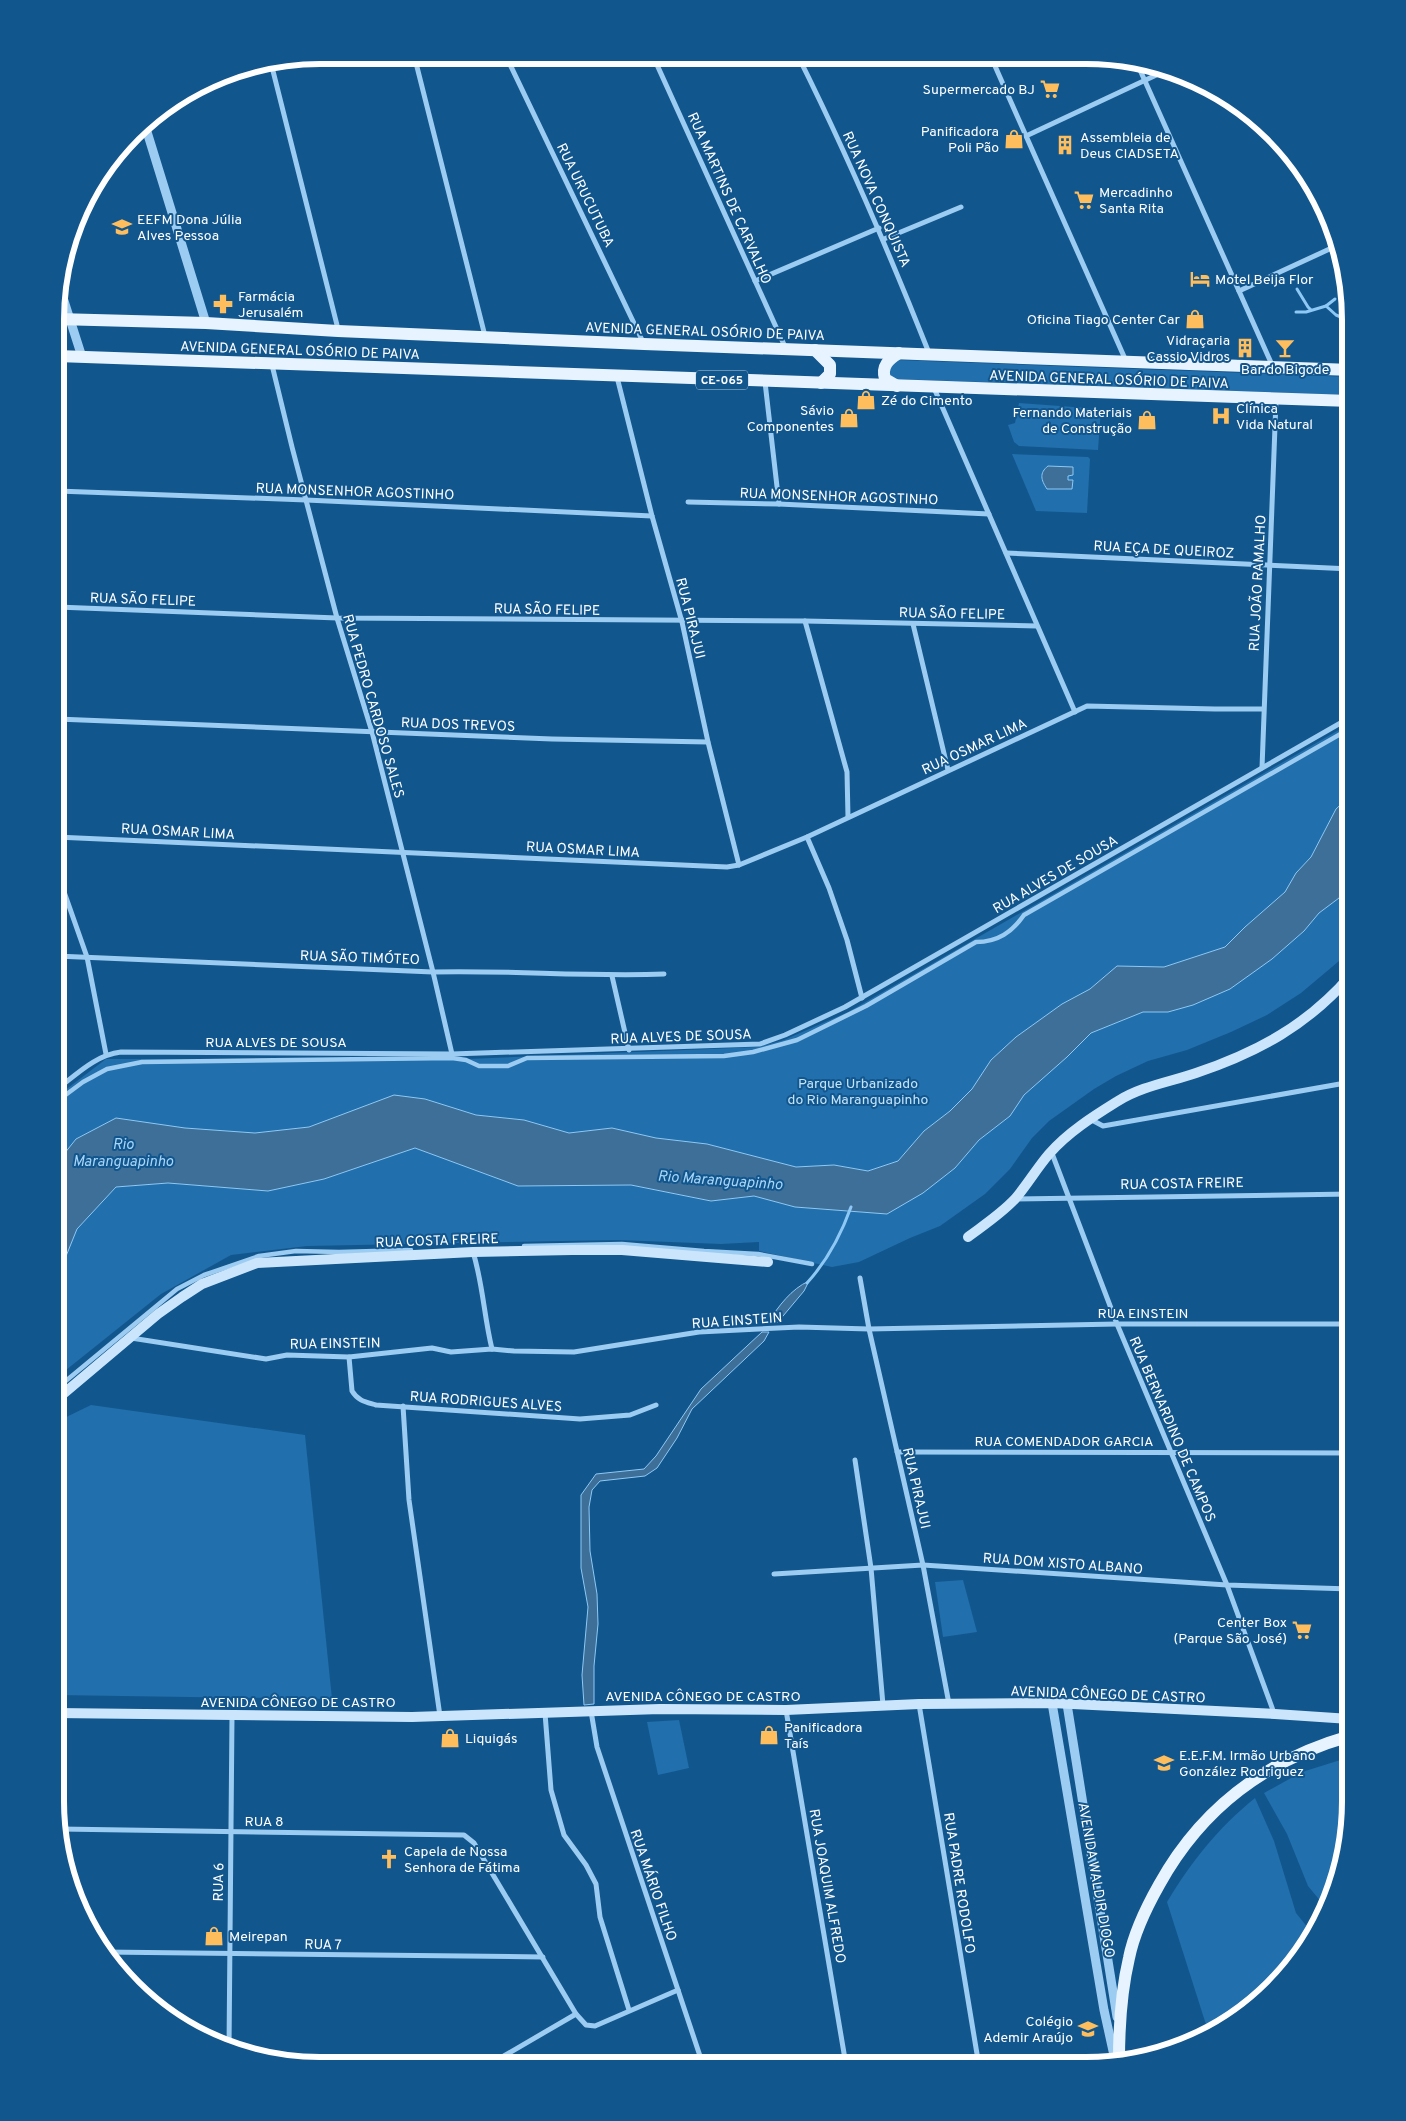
<svg xmlns="http://www.w3.org/2000/svg" width="1406" height="2121" font-family="Overpass,sans-serif">
<style>
.green{fill:#216fac}
.water{fill:#3d6f98;stroke:#8ec9f5}
.lines{fill:none;stroke-linecap:round;stroke-linejoin:round}
.stream{stroke:#8ec9f5;stroke-width:3}
.pedestrian{stroke:#9cccf1;stroke-width:4.5}
.minor{stroke:#9cccf1;stroke-width:5}
.tertiary{stroke:#9cccf1;stroke-width:9}
.secondary{stroke:#cbe6fc;stroke-width:10}
.primary{stroke:#e7f3ff;stroke-width:12}
.labels{text-anchor:middle;stroke-width:4;stroke-linejoin:round;paint-order:stroke}
.shield{fill:#12568e;stroke:#b8ccdd;stroke-width:1}
.shield-label{font-size:12px;font-weight:bold;fill:#fff}
.poi-label{font-size:14px;fill:#fff;stroke:#12568e;text-anchor:start}
.street-label{font-size:14px;fill:#fff;stroke:#12568e}
.park-label{font-size:14px;fill:#c3e4fc;stroke:#12568e}
.water-label{font-size:15px;font-style:italic;fill:#a8d6f9;stroke:#12568e}
.rim{fill:none;stroke:#fff;stroke-width:6}
</style>
<rect width="100%" height="100%" fill="#12568e"/>
<g class="green">
<polygon points="897,360 1351,377 1351,395 894,379 890,377 890,366"/>
<polygon points="1019,403 1101,409 1098,450 1019,446 1014,442 1008,425 1015,423"/>
<polygon points="1012,454 1088,457 1090,459 1087,513 1036,511"/>
<polygon points="1351,723 1351,795 1336,809 1311,857 1296,873 1286,892 1245,927 1225,947 1164,967 1117,966 1090,989 1062,1004 1016,1037 991,1060 972,1089 950,1111 924,1131 898,1161 868,1171 834,1165 796,1167 707,1144 656,1138 612,1128 569,1133 524,1120 476,1115 425,1099 369,1104 356,1111 309,1127 255,1133 185,1128 116,1118 76,1139 56,1164 56,1097 106,1059 467,1059 758,1047 784,1040 848,1012"/>
<polygon points="1351,883 1351,951 1301,993 1267,1015 1231,1032 1187,1050 1148,1061 1116,1076 1094,1089 1049,1121 1032,1138 1010,1169 985,1194 940,1226 910,1238 859,1262 832,1267 759,1251 759,1242 721,1244 618,1240 307,1246 231,1255 161,1294 56,1378 56,1281 77,1229 116,1187 168,1183 268,1191 324,1179 415,1148 518,1186 631,1185 711,1201 754,1196 795,1207 887,1214 955,1168 979,1140 1010,1116 1024,1095 1045,1075 1067,1057 1091,1033 1143,1012 1168,1012 1272,959 1304,931 1319,913 1339,898"/>
<polygon points="91,1405 305,1435 332,1699 55,1695 56,1422"/>
<polygon points="963,1580 977,1632 943,1637 935,1582"/>
<polygon points="679,1720 689,1768 658,1775 647,1722"/>
<polygon points="1350,1757 1350,1819 1331,1902 1327,1909 1308,1886 1287,1834 1264,1793 1302,1772"/>
<path d="M1255,1798L1274,1841L1296,1913L1313,1934L1297,1962L1248,2011L1209,2034L1167,1902C1192,1861 1217,1829 1255,1798Z"/>
</g>
<g class="water">
<path d="M1048,466L1073,467V475L1068,476V480H1073L1072,489H1047C1041,480 1039,473 1048,466Z"/>
<polygon points="1351,795 1351,883 1339,898 1319,913 1304,931 1272,959 1230,989 1193,1005 1168,1012 1143,1012 1091,1033 1067,1057 1024,1095 1010,1116 979,1140 955,1168 923,1193 887,1214 795,1207 754,1196 711,1201 631,1185 518,1186 415,1148 324,1179 268,1191 168,1183 116,1187 77,1229 56,1281 56,1164 76,1139 116,1118 185,1128 255,1133 309,1127 394,1095 425,1099 476,1115 524,1120 569,1133 612,1128 656,1138 707,1144 796,1167 834,1165 868,1171 898,1161 924,1131 950,1111 972,1089 991,1060 1016,1037 1062,1004 1090,989 1117,966 1164,967 1225,947 1245,927 1285,892 1296,873 1311,857 1336,809"/>
<path d="M809,1281L804,1291L778,1322H768C779,1306 791,1289 809,1281Z"/>
<polygon points="762,1332 769,1332 764,1341 692,1409 677,1438 657,1468 645,1476 600,1481 592,1490 589,1507 590,1551 597,1594 598,1624 594,1666 594,1704 584,1705 582,1675 588,1607 581,1568 581,1495 596,1474 644,1469 656,1456 701,1389"/>
</g>
<g class="lines">
<g class="stream">
<polyline points="1297,289 1308,307 1311,310"/>
<polyline points="1335,299 1326,306 1336,315 1348,320"/>
<polyline points="1296,312 1306,312 1326,306"/>
<path d="M807,1283C827,1261 841,1235 851,1207"/>
</g>
<g class="pedestrian">
<path d="M56,1102L83,1082L107,1069L142,1062L452,1058L466,1060L479,1066H508L527,1058L724,1056L753,1052L797,1040L866,1006L976,942C998,942 1012,932 1024,915L1351,728"/>
<polyline points="524,1246 622,1244 704,1251 758,1254 812,1264"/>
<polyline points="56,1389 177,1289 204,1275 259,1256 296,1251 339,1252 411,1250"/>
</g>
<g class="minor">
<polyline points="414,55 485,336"/>
<polyline points="506,56 643,342"/>
<polyline points="653,56 786,349"/>
<path d="M798,56C847,154 889,252 929,353"/>
<polyline points="991,57 1126,361"/>
<polyline points="1136,61 1273,367"/>
<polyline points="271,63 338,329"/>
<polyline points="1026,136 1167,70"/>
<polyline points="884,239 961,207"/>
<polyline points="755,281 879,228"/>
<polyline points="1239,291 1336,246"/>
<polyline points="272,365 292,447 337,618 372,732 433,972 452,1054"/>
<polyline points="617,377 652,516 682,622 708,742 739,865"/>
<polyline points="765,382 779,504"/>
<polyline points="934,388 1075,712"/>
<polyline points="57,491 306,500 652,516"/>
<polyline points="688,502 779,504 989,514"/>
<polyline points="1006,553 1351,569"/>
<polyline points="57,607 337,618 805,621 1037,626"/>
<polyline points="805,621 847,772 848,817"/>
<polyline points="913,624 948,770"/>
<polyline points="57,719 552,739 708,742"/>
<polyline points="1262,768 1276,400"/>
<polyline points="56,837 727,867 739,865 807,837 1087,706 1215,709 1263,709"/>
<polyline points="807,837 829,888 847,940 862,998"/>
<polyline points="56,869 87,957 106,1054"/>
<path d="M56,956L433,972C510,970 587,977 664,974"/>
<polyline points="612,976 629,1050"/>
<polyline points="1340,988 1351,1013"/>
<path d="M56,1090C76,1075 95,1055 121,1052L452,1054L760,1044L785,1035L845,1007L1351,717"/>
<polyline points="1090,1119 1103,1126 1351,1082"/>
<polyline points="1049,1154 1053,1156 1117,1324 1227,1585 1274,1713"/>
<polyline points="1016,1199 1351,1194"/>
<path d="M473,1252C483,1284 484,1317 492,1349"/>
<polyline points="860,1278 869,1329 923,1565 949,1704"/>
<polyline points="131,1338 266,1359 287,1355 349,1357 432,1348 451,1352 492,1349 514,1351 574,1352 699,1332 799,1327 869,1329 1117,1324 1351,1324"/>
<path d="M349,1357L352,1391C358,1401 366,1402 376,1405L580,1419L630,1415L656,1405"/>
<polyline points="403,1406 409,1500 440,1716"/>
<polyline points="897,1452 1351,1453"/>
<polyline points="855,1460 871,1568 883,1705"/>
<polyline points="774,1574 923,1565 1227,1585 1351,1589"/>
<polyline points="919,1704 979,2066"/>
<polyline points="786,1710 846,2065"/>
<polyline points="591,1711 597,1747 703,2065"/>
<polyline points="545,1713 551,1790 564,1835 586,1865 596,1884 600,1917 629,2010"/>
<polyline points="60,1829 464,1835 474,1843 576,2014 586,2025 595,2026 678,1990"/>
<polyline points="104,1952 543,1957"/>
<polyline points="229,2049 232,1716"/>
<polyline points="490,2064 576,2014"/>
</g>
<g class="tertiary">
<polyline points="144,122 206,323"/>
<polyline points="58,282 82,357"/>
<polyline points="1052,1703 1104,2010 1115,2060"/>
<polyline points="1067,1704 1117,2017"/>
</g>
<g class="secondary">
<path d="M968,1237C984,1225 1001,1214 1015,1199C1027,1185 1037,1168 1049,1154C1068,1132 1094,1116 1118,1101C1142,1086 1170,1082 1196,1073C1258,1052 1308,1025 1351,975"/>
<polyline points="56,1400 158,1314 182,1297 202,1284 257,1263 473,1252 572,1250 622,1250 768,1262"/>
<polyline points="55,1713 412,1717 660,1709 786,1710 919,1704 1052,1703 1275,1714 1350,1719"/>
</g>
<g class="primary">
<polyline points="57,319 206,323 338,331 644,344 1351,370"/>
<polyline points="815,350 830,365 830,374 821,383"/>
<polyline points="57,356 1351,401"/>
<path d="M897,386L885,379C881,366 889,359 899,353"/>
<path d="M1119,2060C1119,2025 1121,1992 1129,1958C1134,1933 1146,1908 1159,1885C1202,1807 1266,1760 1350,1736"/>
</g>
</g>
<defs>
<symbol id="supermarket-bare" viewBox="-9 -9 18 18"><path d="M-6-5.5h2.5l.6 2H6L4.5 2H-2.5L-4.4-4H-6ZM-1.5 3.2a1.3 1.3 0 1 0 .1 0ZM3 3.2a1.3 1.3 0 1 0 .1 0Z" fill="#ffbe5d" stroke="#12568e" stroke-width="2.5" paint-order="stroke"/></symbol>
<symbol id="shop-bare" viewBox="-9 -9 18 18"><path d="M-5-2.5h2.3a2.7 3.5 0 0 1 5.4 0H5L5.5 6h-11ZM-1.5-2.5h3a1.5 2.3 0 0 0-3 0Z" fill="#ffbe5d" stroke="#12568e" stroke-width="2.5" paint-order="stroke"/></symbol>
<symbol id="building-bare" viewBox="-9 -9 18 18"><path d="M-4-6H4V6H1V3H-1V6H-4ZM-2.5-4.3h1.7v1.8h-1.7ZM.8-4.3h1.7v1.8H.8ZM-2.5-1h1.7V.8h-1.7ZM.8-1h1.7V.8H.8Z" fill="#ffbe5d" stroke="#12568e" stroke-width="2.5" paint-order="stroke"/></symbol>
<symbol id="school-bare" viewBox="-9 -9 18 18"><path d="M0-5L7-2L0 1L-7-2ZM-4 1L0 2.5L4 1V4Q0 6-4 4Z" fill="#ffbe5d" stroke="#12568e" stroke-width="2.5" paint-order="stroke"/></symbol>
<symbol id="hotel-bare" viewBox="-9 -9 18 18"><path d="M-6-4.5h1.5V1H6V5H4.5V3h-9V5H-6ZM-4 0a1.8 1.8 0 1 1 3.6 0ZM.5 0V-2.5h3Q6-2.5 6 0Z" fill="#ffbe5d" stroke="#12568e" stroke-width="2.5" paint-order="stroke"/></symbol>
<symbol id="pharmacy-bare" viewBox="-9 -9 18 18"><path d="M-2-6h4v4h4v4h-4v4h-4v-4h-4v-4h4Z" fill="#ffbe5d" stroke="#12568e" stroke-width="2.5" paint-order="stroke"/></symbol>
<symbol id="bar-bare" viewBox="-9 -9 18 18"><path d="M-6-5H6L.8 .8V4.5H3.5V6h-7V4.5H-.8V.8Z" fill="#ffbe5d" stroke="#12568e" stroke-width="2.5" paint-order="stroke"/></symbol>
<symbol id="hospital-bare" viewBox="-9 -9 18 18"><path d="M-5-5h3v3.5h4V-5h3V5h-3V1.5h-4V5h-3Z" fill="#ffbe5d" stroke="#12568e" stroke-width="2.5" paint-order="stroke"/></symbol>
<symbol id="church-bare" viewBox="-9 -9 18 18"><path d="M-1.2-6h2.4v3.5h3.3v2.4h-3.3V6h-2.4V-.1h-3.3v-2.4h3.3Z" fill="#ffbe5d" stroke="#12568e" stroke-width="2.5" paint-order="stroke"/></symbol>
</defs>
<g fill-rule="evenodd">
<use href="#supermarket-bare" x="1036" y="75" width="28" height="28"/>
<use href="#shop-bare" x="1000" y="125" width="28" height="28"/>
<use href="#building-bare" x="1051" y="131" width="28" height="28"/>
<use href="#supermarket-bare" x="1070" y="186" width="28" height="28"/>
<use href="#school-bare" x="108" y="213" width="28" height="28"/>
<use href="#hotel-bare" x="1186" y="265" width="28" height="28"/>
<use href="#pharmacy-bare" x="209" y="290" width="28" height="28"/>
<use href="#shop-bare" x="1181" y="305" width="28" height="28"/>
<use href="#building-bare" x="1231" y="334" width="28" height="28"/>
<use href="#bar-bare" x="1271" y="334" width="28" height="28"/>
<use href="#shop-bare" x="852" y="386" width="28" height="28"/>
<use href="#hospital-bare" x="1207" y="402" width="28" height="28"/>
<use href="#shop-bare" x="835" y="404" width="28" height="28"/>
<use href="#shop-bare" x="1133" y="406" width="28" height="28"/>
<use href="#supermarket-bare" x="1288" y="1616" width="28" height="28"/>
<use href="#shop-bare" x="755" y="1721" width="28" height="28"/>
<use href="#shop-bare" x="436" y="1724" width="28" height="28"/>
<use href="#school-bare" x="1150" y="1749" width="28" height="28"/>
<use href="#church-bare" x="375" y="1845" width="28" height="28"/>
<use href="#shop-bare" x="200" y="1922" width="28" height="28"/>
<use href="#school-bare" x="1074" y="2015" width="28" height="28"/>
</g>
<g class="labels">
<rect class="shield" x="696" y="370.5" width="52" height="19" rx="4"/>
<g class="shield-label">
<text x="722" y="384">CE-065</text>
</g>
<g class="poi-label">
<text x="1035" y="94" text-anchor="end">Supermercado BJ</text>
<text x="999" y="136" text-anchor="end">Panificadora<tspan x="999" dy="16">Poli Pão</tspan></text>
<text x="1080" y="142">Assembleia de<tspan x="1080" dy="16">Deus CIADSETA</tspan></text>
<text x="1099" y="197">Mercadinho<tspan x="1099" dy="16">Santa Rita</tspan></text>
<text x="137" y="224">EEFM Dona Júlia<tspan x="137" dy="16">Alves Pessoa</tspan></text>
<text x="1215" y="284">Motel Beija Flor</text>
<text x="238" y="301">Farmácia<tspan x="238" dy="16">Jerusalém</tspan></text>
<text x="1180" y="324" text-anchor="end">Oficina Tiago Center Car</text>
<text x="1230" y="345" text-anchor="end">Vidraçaria<tspan x="1230" dy="16">Cassio Vidros</tspan></text>
<text x="1285" y="374" text-anchor="middle">Bar do Bigode</text>
<text x="881" y="405">Zé do Cimento</text>
<text x="1236" y="413">Clínica<tspan x="1236" dy="16">Vida Natural</tspan></text>
<text x="834" y="415" text-anchor="end">Sávio<tspan x="834" dy="16">Componentes</tspan></text>
<text x="1132" y="417" text-anchor="end">Fernando Materiais<tspan x="1132" dy="16">de Construção</tspan></text>
<text x="1287" y="1627" text-anchor="end">Center Box<tspan x="1287" dy="16">(Parque São José)</tspan></text>
<text x="784" y="1732">Panificadora<tspan x="784" dy="16">Taís</tspan></text>
<text x="465" y="1743">Liquigás</text>
<text x="1179" y="1760">E.E.F.M. Irmão Urbano<tspan x="1179" dy="16">González Rodriguez</tspan></text>
<text x="404" y="1856">Capela de Nossa<tspan x="404" dy="16">Senhora de Fátima</tspan></text>
<text x="229" y="1941">Meirepan</text>
<text x="1073" y="2026" text-anchor="end">Colégio<tspan x="1073" dy="16">Ademir Araújo</tspan></text>
</g>
<g class="street-label">
<text transform="translate(586 195) rotate(64)" y="5">RUA URUCUTUBA</text>
<text transform="translate(730 198) rotate(66)" y="5">RUA MARTINS DE CARVALHO</text>
<text transform="translate(877 199) rotate(66)" y="5">RUA NOVA CONQUISTA</text>
<text transform="translate(705 331) rotate(2)" y="5">AVENIDA GENERAL OSÓRIO DE PAIVA</text>
<text transform="translate(300 350) rotate(2)" y="5">AVENIDA GENERAL OSÓRIO DE PAIVA</text>
<text transform="translate(1109 379) rotate(2)" y="5">AVENIDA GENERAL OSÓRIO DE PAIVA</text>
<text transform="translate(355 491) rotate(2)" y="5">RUA MONSENHOR AGOSTINHO</text>
<text transform="translate(839 496) rotate(2)" y="5">RUA MONSENHOR AGOSTINHO</text>
<text transform="translate(1164 549) rotate(3)" y="5">RUA EÇA DE QUEIROZ</text>
<text transform="translate(1257 583) rotate(-87)" y="5">RUA JOÃO RAMALHO</text>
<text transform="translate(143 599) rotate(2)" y="5">RUA SÃO FELIPE</text>
<text transform="translate(547 609) rotate(1)" y="5">RUA SÃO FELIPE</text>
<text transform="translate(952 613) rotate(1)" y="5">RUA SÃO FELIPE</text>
<text transform="translate(691 618) rotate(76)" y="5">RUA PIRAJUI</text>
<text transform="translate(374 706) rotate(74)" y="5">RUA PEDRO CARDOSO SALES</text>
<text transform="translate(458 724) rotate(2)" y="5">RUA DOS TREVOS</text>
<text transform="translate(974 746) rotate(-25)" y="5">RUA OSMAR LIMA</text>
<text transform="translate(178 831) rotate(3)" y="5">RUA OSMAR LIMA</text>
<text transform="translate(583 849) rotate(3)" y="5">RUA OSMAR LIMA</text>
<text transform="translate(1055 874) rotate(-30)" y="5">RUA ALVES DE SOUSA</text>
<text transform="translate(360 957) rotate(2)" y="5">RUA SÃO TIMÓTEO</text>
<text transform="translate(681 1036) rotate(-2)" y="5">RUA ALVES DE SOUSA</text>
<text x="276" y="1047">RUA ALVES DE SOUSA</text>
<text transform="translate(1182 1183) rotate(-1)" y="5">RUA COSTA FREIRE</text>
<text transform="translate(437 1240) rotate(-2)" y="5">RUA COSTA FREIRE</text>
<text x="1143" y="1318">RUA EINSTEIN</text>
<text transform="translate(737 1320) rotate(-4)" y="5">RUA EINSTEIN</text>
<text transform="translate(335 1343) rotate(-1)" y="5">RUA EINSTEIN</text>
<text transform="translate(486 1401) rotate(4)" y="5">RUA RODRIGUES ALVES</text>
<text transform="translate(1173 1429) rotate(67)" y="5">RUA BERNARDINO DE CAMPOS</text>
<text x="1064" y="1446">RUA COMENDADOR GARCIA</text>
<text transform="translate(917 1488) rotate(77)" y="5">RUA PIRAJUI</text>
<text transform="translate(1063 1563) rotate(4)" y="5">RUA DOM XISTO ALBANO</text>
<text transform="translate(1108 1694) rotate(2)" y="5">AVENIDA CÔNEGO DE CASTRO</text>
<text x="703" y="1701">AVENIDA CÔNEGO DE CASTRO</text>
<text x="298" y="1707">AVENIDA CÔNEGO DE CASTRO</text>
<text x="264" y="1826">RUA 8</text>
<text transform="translate(1097 1880) rotate(80)" y="5">AVENIDA WALDIR DIOGO</text>
<text transform="translate(218 1882) rotate(-89)" y="5">RUA 6</text>
<text transform="translate(960 1883) rotate(81)" y="5">RUA PADRE RODOLFO</text>
<text transform="translate(654 1885) rotate(71)" y="5">RUA MÁRIO FILHO</text>
<text transform="translate(828 1886) rotate(80)" y="5">RUA JOAQUIM ALFREDO</text>
<text transform="translate(323 1944) rotate(1)" y="5">RUA 7</text>
</g>
<g class="park-label">
<text x="858" y="1088">Parque Urbanizado<tspan x="858" dy="16">do Rio Maranguapinho</tspan></text>
</g>
<g class="water-label">
<text x="123" y="1149">Rio<tspan x="123" dy="17">Maranguapinho</tspan></text>
<text transform="translate(720 1180) rotate(4)" y="5">Rio Maranguapinho</text>
</g>
</g>
<path d="M0 0H1406V2121H0ZM320 64H1086A256 256 0 0 1 1342 320V1801A256 256 0 0 1 1086 2057H320A256 256 0 0 1 64 1801V320A256 256 0 0 1 320 64Z" fill="#12568e" fill-rule="evenodd"/>
<path class="rim" d="M320 64H1086A256 256 0 0 1 1342 320V1801A256 256 0 0 1 1086 2057H320A256 256 0 0 1 64 1801V320A256 256 0 0 1 320 64Z"/>
</svg>
